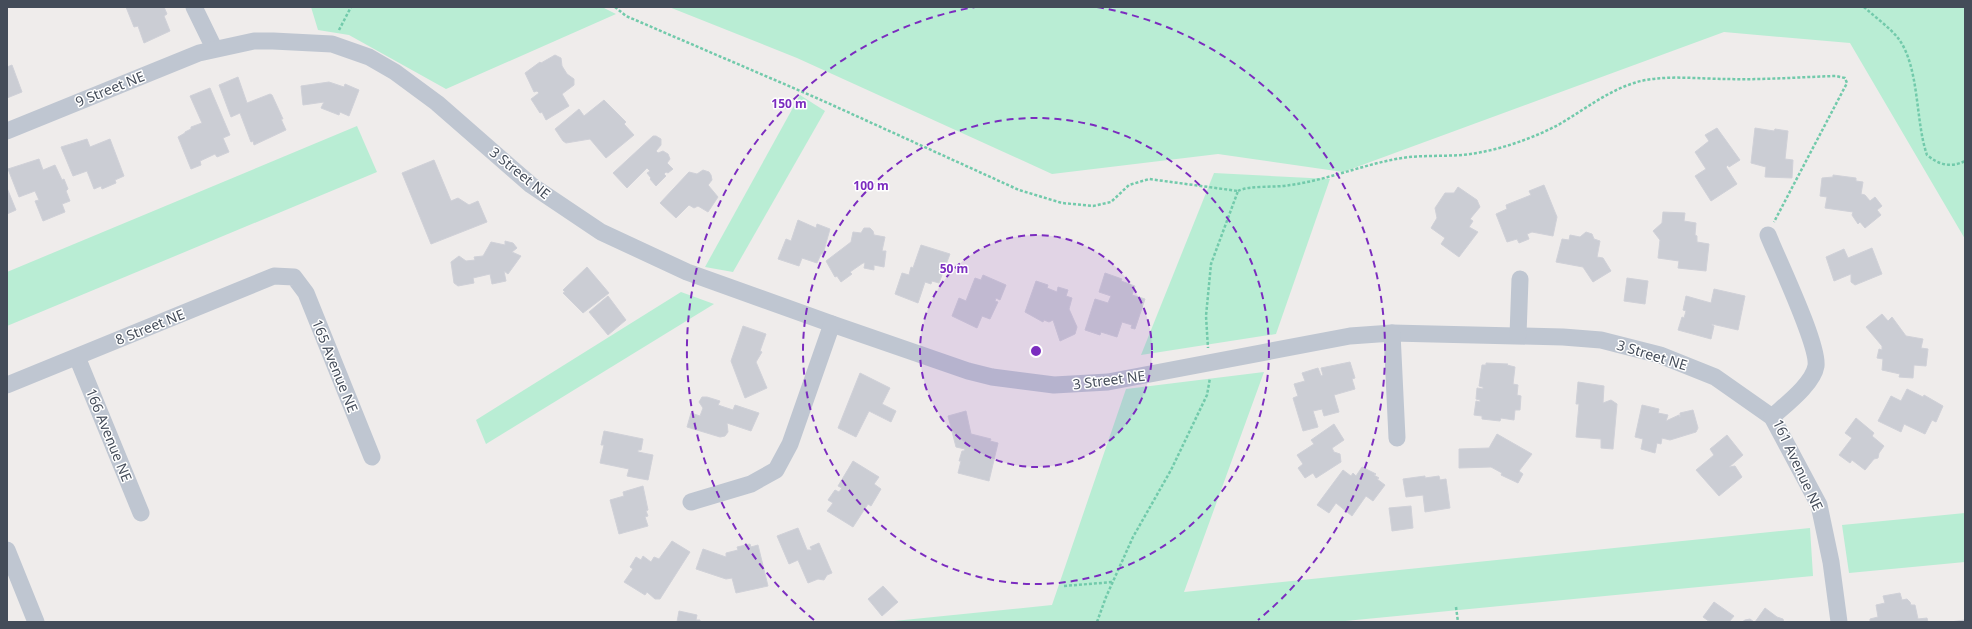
<svg xmlns="http://www.w3.org/2000/svg" width="1972" height="629" font-family="'Noto Sans',sans-serif">
<style>
.green{fill:#b9edd4}
.building{fill:#cbcdd4;stroke:#d0d1d8}
.lines{fill:none;stroke-linecap:round;stroke-linejoin:round}
.path{stroke:#72caab;stroke-width:2.5;stroke-dasharray:3 2;stroke-linecap:butt}
.minor{stroke:#bfc6d1;stroke-width:17}
.ring{fill:none;stroke:#7b2cbf;stroke-width:2;stroke-dasharray:7 5}
.labels{text-anchor:middle;stroke-width:3;stroke-linejoin:round;paint-order:stroke}
.street-label{font-size:14px;fill:#444c59;stroke:#fff}
.centre{fill:#7b2cbf;stroke:#fff;stroke-width:2}
.ring-label{font-size:12px;text-anchor:middle;font-weight:bold;fill:#7b2cbf;stroke:#fff;stroke-width:3;stroke-linejoin:round;paint-order:stroke}
</style>
<rect width="100%" height="100%" fill="#efeceb"/>
<g class="green">
<polygon points="311,7 602,7 616,14 446,89 349,35 318,30"/>
<polygon points="669,7 1965,7 1965,239 1850,43 1724,32 1343,172 1218,154 1052,174 797,58"/>
<polygon points="800,95 825,111 733,272 705,267"/>
<polygon points="357,126 377,172 7,326 7,272"/>
<polygon points="1214,173 1330,179 1276,334 1141,355"/>
<polygon points="681,292 714,304 486,444 476,420"/>
<polygon points="1264,372 1184,592 1810,528 1813,576 1335,622 884,622 1052,605 1126,389"/>
<polygon points="1965,513 1965,562 1849,573 1842,525"/>
</g>
<g class="building">
<polygon points="126,7 164,7 167,14 164,16 170,31 144,43 138,26 134,27"/>
<polygon points="555,55 561,58 562,66 567,74 574,79 574,85 562,94 569,106 546,120 542,112 540,113 531,99 539,93 537,91 534,92 525,73 540,62 541,63"/>
<polygon points="12,65 22,92 7,98 7,67"/>
<polygon points="238,77 247,103 270,94 272,95 283,119 281,119 286,130 254,145 253,141 251,142 240,113 231,117 219,85"/>
<polygon points="329,82 344,87 345,84 359,90 349,116 340,112 339,115 321,108 324,102 303,105 301,86"/>
<polygon points="210,88 230,135 223,138 229,152 217,157 215,154 200,161 201,165 191,169 178,137 185,133 185,132 191,129 191,127 202,123 190,96"/>
<polygon points="604,100 626,122 624,124 634,135 606,158 590,139 566,143 563,141 555,129 579,109 584,116"/>
<polygon points="1717,128 1740,160 1729,167 1728,165 1726,167 1737,184 1711,201 1695,176 1706,169 1695,152 1709,141 1705,135"/>
<polygon points="1755,128 1774,131 1775,129 1788,131 1785,159 1793,160 1792,178 1765,177 1766,167 1751,163"/>
<polygon points="653,136 656,136 661,139 661,145 656,151 658,153 663,151 668,154 670,159 667,163 673,169 668,173 666,172 664,174 666,176 656,186 650,179 651,178 647,173 650,171 647,168 627,188 613,173"/>
<polygon points="87,139 90,147 110,139 124,176 115,180 116,183 102,189 101,186 94,189 87,171 73,176 61,147"/>
<polygon points="39,159 43,170 55,165 62,180 64,179 68,189 66,191 70,201 62,204 65,212 43,221 35,201 39,200 35,191 19,197 8,169"/>
<polygon points="434,160 451,201 458,198 469,205 478,201 487,222 431,244 402,173"/>
<polygon points="703,170 709,172 711,175 712,180 708,185 718,197 708,212 698,206 694,208 689,205 676,218 660,203 689,172 697,174"/>
<polygon points="1833,175 1856,178 1856,181 1863,182 1861,194 1865,195 1870,201 1875,197 1882,206 1877,210 1881,215 1865,228 1860,222 1858,224 1852,215 1853,212 1825,208 1827,197 1820,196 1822,178 1833,177"/>
<polygon points="1544,185 1557,217 1553,236 1532,232 1527,234 1529,239 1519,243 1517,239 1507,242 1496,214 1507,209 1506,205 1531,195 1529,191"/>
<polygon points="1458,187 1477,200 1480,207 1470,219 1473,221 1469,227 1478,232 1459,257 1441,244 1445,238 1431,228 1437,218 1435,208 1445,193 1454,193"/>
<polygon points="7,188 16,210 7,214"/>
<polygon points="1663,212 1685,213 1684,221 1696,223 1695,235 1697,236 1697,242 1709,244 1706,271 1678,268 1679,261 1658,258 1660,240 1653,231 1662,223"/>
<polygon points="798,220 816,228 817,224 830,229 823,254 821,254 817,263 802,258 799,266 778,259 786,239 791,241"/>
<polygon points="864,228 870,228 873,231 874,235 885,237 882,251 886,251 884,267 874,265 874,270 864,268 865,263 863,263 850,272 852,274 841,282 837,276 835,277 826,261 851,242 853,232 861,233"/>
<polygon points="1586,232 1592,234 1594,239 1600,241 1597,257 1603,258 1611,271 1593,282 1583,267 1556,262 1562,239 1569,240 1570,235 1580,237"/>
<polygon points="505,241 513,243 517,248 512,252 521,256 508,274 504,271 506,281 492,284 490,274 473,278 474,283 458,286 454,283 451,262 459,256 466,261 475,260 474,257 483,256 491,242 505,245"/>
<polygon points="921,245 950,254 939,283 932,281 931,284 925,282 918,303 895,294 902,273 909,275 911,267 913,268"/>
<polygon points="1872,248 1882,274 1855,285 1851,282 1851,274 1834,281 1826,257 1844,249 1848,258"/>
<polygon points="587,267 609,293 583,313 563,293 565,292 563,290"/>
<polygon points="1105,273 1122,279 1121,281 1135,286 1132,295 1145,299 1135,329 1131,328 1132,325 1122,322 1117,337 1101,332 1100,335 1085,330 1095,299 1108,303 1111,296 1099,292"/>
<polygon points="983,275 1006,285 1000,300 996,298 995,301 998,302 990,319 982,316 977,328 952,316 959,298 966,301 975,278 981,280"/>
<polygon points="1627,278 1648,281 1645,304 1624,301"/>
<polygon points="1036,281 1048,285 1047,288 1057,292 1058,287 1068,290 1066,296 1072,298 1069,309 1077,327 1075,334 1060,341 1053,320 1049,322 1044,320 1043,322 1025,312"/>
<polygon points="1714,289 1745,296 1738,330 1712,324 1712,325 1714,326 1711,339 1678,330 1682,317 1684,318 1686,311 1683,310 1686,296 1711,303"/>
<polygon points="608,296 626,320 608,335 589,312"/>
<polygon points="1882,314 1888,321 1892,317 1906,336 1923,339 1921,348 1928,349 1926,366 1914,365 1913,378 1899,377 1900,374 1882,370 1883,359 1877,358 1879,349 1882,350 1882,346 1866,327"/>
<polygon points="743,326 766,334 760,351 762,352 756,362 767,388 745,398 731,361"/>
<polygon points="1350,362 1355,378 1352,379 1355,389 1334,395 1339,412 1324,416 1322,409 1313,411 1318,427 1303,431 1293,398 1298,396 1294,384 1305,381 1302,373 1318,368 1321,376 1323,375 1321,368"/>
<polygon points="1486,363 1508,364 1507,365 1515,367 1513,384 1518,385 1517,395 1521,396 1520,410 1515,410 1514,420 1501,418 1500,421 1482,419 1482,416 1474,415 1476,401 1480,402 1480,400 1476,399 1477,388 1483,389 1483,387 1479,386 1482,365 1486,365"/>
<polygon points="860,373 890,388 882,404 896,411 891,422 869,411 856,437 838,428"/>
<polygon points="1578,382 1604,386 1603,403 1611,400 1617,404 1613,449 1601,448 1601,439 1576,437 1579,404 1576,404"/>
<polygon points="1907,389 1923,397 1924,395 1943,406 1936,422 1932,420 1925,434 1904,424 1901,432 1878,421 1891,396 1901,401"/>
<polygon points="702,397 707,397 720,401 718,405 733,410 735,405 759,413 751,431 727,423 728,432 725,436 720,437 687,427 691,413 700,416 703,408 699,402"/>
<polygon points="1642,405 1659,409 1658,413 1668,415 1666,421 1679,415 1680,417 1680,413 1693,410 1698,428 1696,432 1670,440 1662,438 1661,444 1657,443 1655,453 1641,449 1643,439 1635,437"/>
<polygon points="966,411 971,434 991,439 990,441 998,443 989,481 958,473 961,461 959,461 962,451 964,451 965,449 956,447 948,416"/>
<polygon points="1856,418 1874,433 1872,436 1884,446 1879,453 1878,458 1874,459 1865,470 1852,460 1850,463 1839,455 1852,438 1845,433"/>
<polygon points="1334,424 1344,440 1332,448 1334,452 1340,454 1341,462 1316,478 1313,473 1305,478 1298,468 1303,464 1297,455 1314,444 1311,440"/>
<polygon points="604,431 643,439 641,450 638,450 638,452 653,455 648,480 627,476 629,469 600,463 604,445 601,445"/>
<polygon points="1497,434 1532,454 1519,471 1523,474 1518,483 1501,475 1502,473 1491,467 1459,468 1459,449 1489,448"/>
<polygon points="1727,435 1743,455 1729,467 1735,466 1742,477 1719,496 1696,470 1714,455 1710,449"/>
<polygon points="853,461 879,477 874,484 881,489 871,506 868,504 853,527 827,511 833,503 828,500 835,490 839,492 842,488 838,486"/>
<polygon points="1362,467 1376,474 1374,475 1379,478 1377,479 1385,485 1373,501 1366,496 1352,516 1336,503 1329,513 1317,505 1343,470 1351,476 1353,473 1356,476"/>
<polygon points="1425,476 1425,478 1439,476 1440,480 1446,479 1450,508 1425,512 1423,495 1406,497 1403,479"/>
<polygon points="643,486 648,510 646,511 648,516 645,517 648,526 619,534 610,500 624,496 623,492"/>
<polygon points="1411,506 1413,528 1392,531 1389,508"/>
<polygon points="798,528 807,550 812,550 810,547 819,543 832,573 827,575 824,580 818,579 808,583 798,560 789,564 777,536"/>
<polygon points="672,541 690,552 660,599 655,599 647,592 645,595 624,582 633,569 630,567 636,557 641,560 643,556 651,562 654,557 659,559"/>
<polygon points="750,544 751,547 758,545 768,586 736,593 732,578 726,579 696,569 703,549 726,557 726,553 738,550 737,547"/>
<polygon points="883,586 898,602 882,616 868,599"/>
<polygon points="1900,593 1902,600 1907,599 1910,602 1911,605 1915,605 1918,619 1927,618 1928,622 1870,622 1870,619 1878,617 1876,605 1885,603 1883,596"/>
<polygon points="1714,602 1734,616 1729,622 1710,622 1703,617"/>
<polygon points="1765,608 1777,617 1783,619 1784,622 1755,622"/>
<polygon points="679,611 697,615 696,620 700,620 700,622 677,622"/>
<polygon points="1750,619 1754,622 1742,622 1745,620"/>
<polygon points="1965,620 1965,622 1950,622"/>
</g>
<g class="lines">
<g class="path">
<polyline points="615,7 626,16 819,99 1019,190 1062,203 1093,206 1111,202 1129,185 1149,179 1238,191 1211,264 1206,316 1208,348"/>
<path d="M1864,7C1875,17 1889,27 1898,38C1920,67 1915,121 1927,155C1939,165 1951,168 1965,161"/>
<polyline points="339,30 351,7"/>
<path d="M1238,191C1249,185 1275,188 1290,185C1328,180 1364,164 1402,158C1428,154 1456,158 1482,152C1508,147 1535,137 1558,125C1584,110 1606,92 1634,83C1661,74 1699,79 1728,79C1764,80 1800,77 1836,76L1845,78L1847,83L1774,222"/>
<polyline points="1064,586 1113,582"/>
<polyline points="1456,607 1458,622"/>
<polyline points="1097,622 1106,597 1133,537 1171,470 1207,395 1210,378"/>
</g>
<g class="minor">
<polyline points="194,7 214,48"/>
<polyline points="7,131 199,53 254,41 273,41 332,44 369,57 395,72 437,103 531,185 601,232 687,272 832,324 968,371 992,377 1054,385 1108,382 1350,336 1392,333 1563,337 1601,340 1660,355 1715,377 1772,417 1819,505 1831,562 1839,622"/>
<path d="M1768,235C1778,260 1819,345 1816,366C1813,384 1785,405 1772,417"/>
<polyline points="1392,333 1397,438"/>
<polyline points="1518,335 1520,279"/>
<polyline points="77,357 141,513"/>
<polyline points="7,385 274,276 294,277 306,293 372,457"/>
<polyline points="691,502 751,484 776,470 790,444 832,324"/>
<polyline points="7,550 36,622"/>
</g>
</g>
<circle cx="1036" cy="351" r="116" fill="#7b2cbf" fill-opacity=".12"/>
<g class="ring">
<circle cx="1036" cy="351" r="116"/>
<circle cx="1036" cy="351" r="233"/>
<path d="M814 620A349 349 0 0 1 975 7M1097 7A349 349 0 0 1 1258 620"/>
</g>
<g class="labels">
<g class="street-label">
<text transform="translate(110 89) rotate(-22)" y="5">9 Street NE</text>
<text transform="translate(520 173) rotate(39)" y="5">3 Street NE</text>
<text transform="translate(150 327) rotate(-22)" y="5">8 Street NE</text>
<text transform="translate(1652 355) rotate(17)" y="5">3 Street NE</text>
<text transform="translate(335 366) rotate(68)" y="5">165 Avenue NE</text>
<text transform="translate(1109 380) rotate(-7)" y="5">3 Street NE</text>
<text transform="translate(109 435) rotate(68)" y="5">166 Avenue NE</text>
<text transform="translate(1798 465) rotate(65)" y="5">161 Avenue NE</text>
</g>
</g>
<circle cx="1036" cy="351" r="6" class="centre"/>
<g class="ring-label">
<text x="789" y="108">150 m</text>
<text x="871" y="190">100 m</text>
<text x="954" y="273">50 m</text>
</g>
<rect width="1972" height="629" fill="none" stroke="#444c59" stroke-width="16"/>
</svg>
